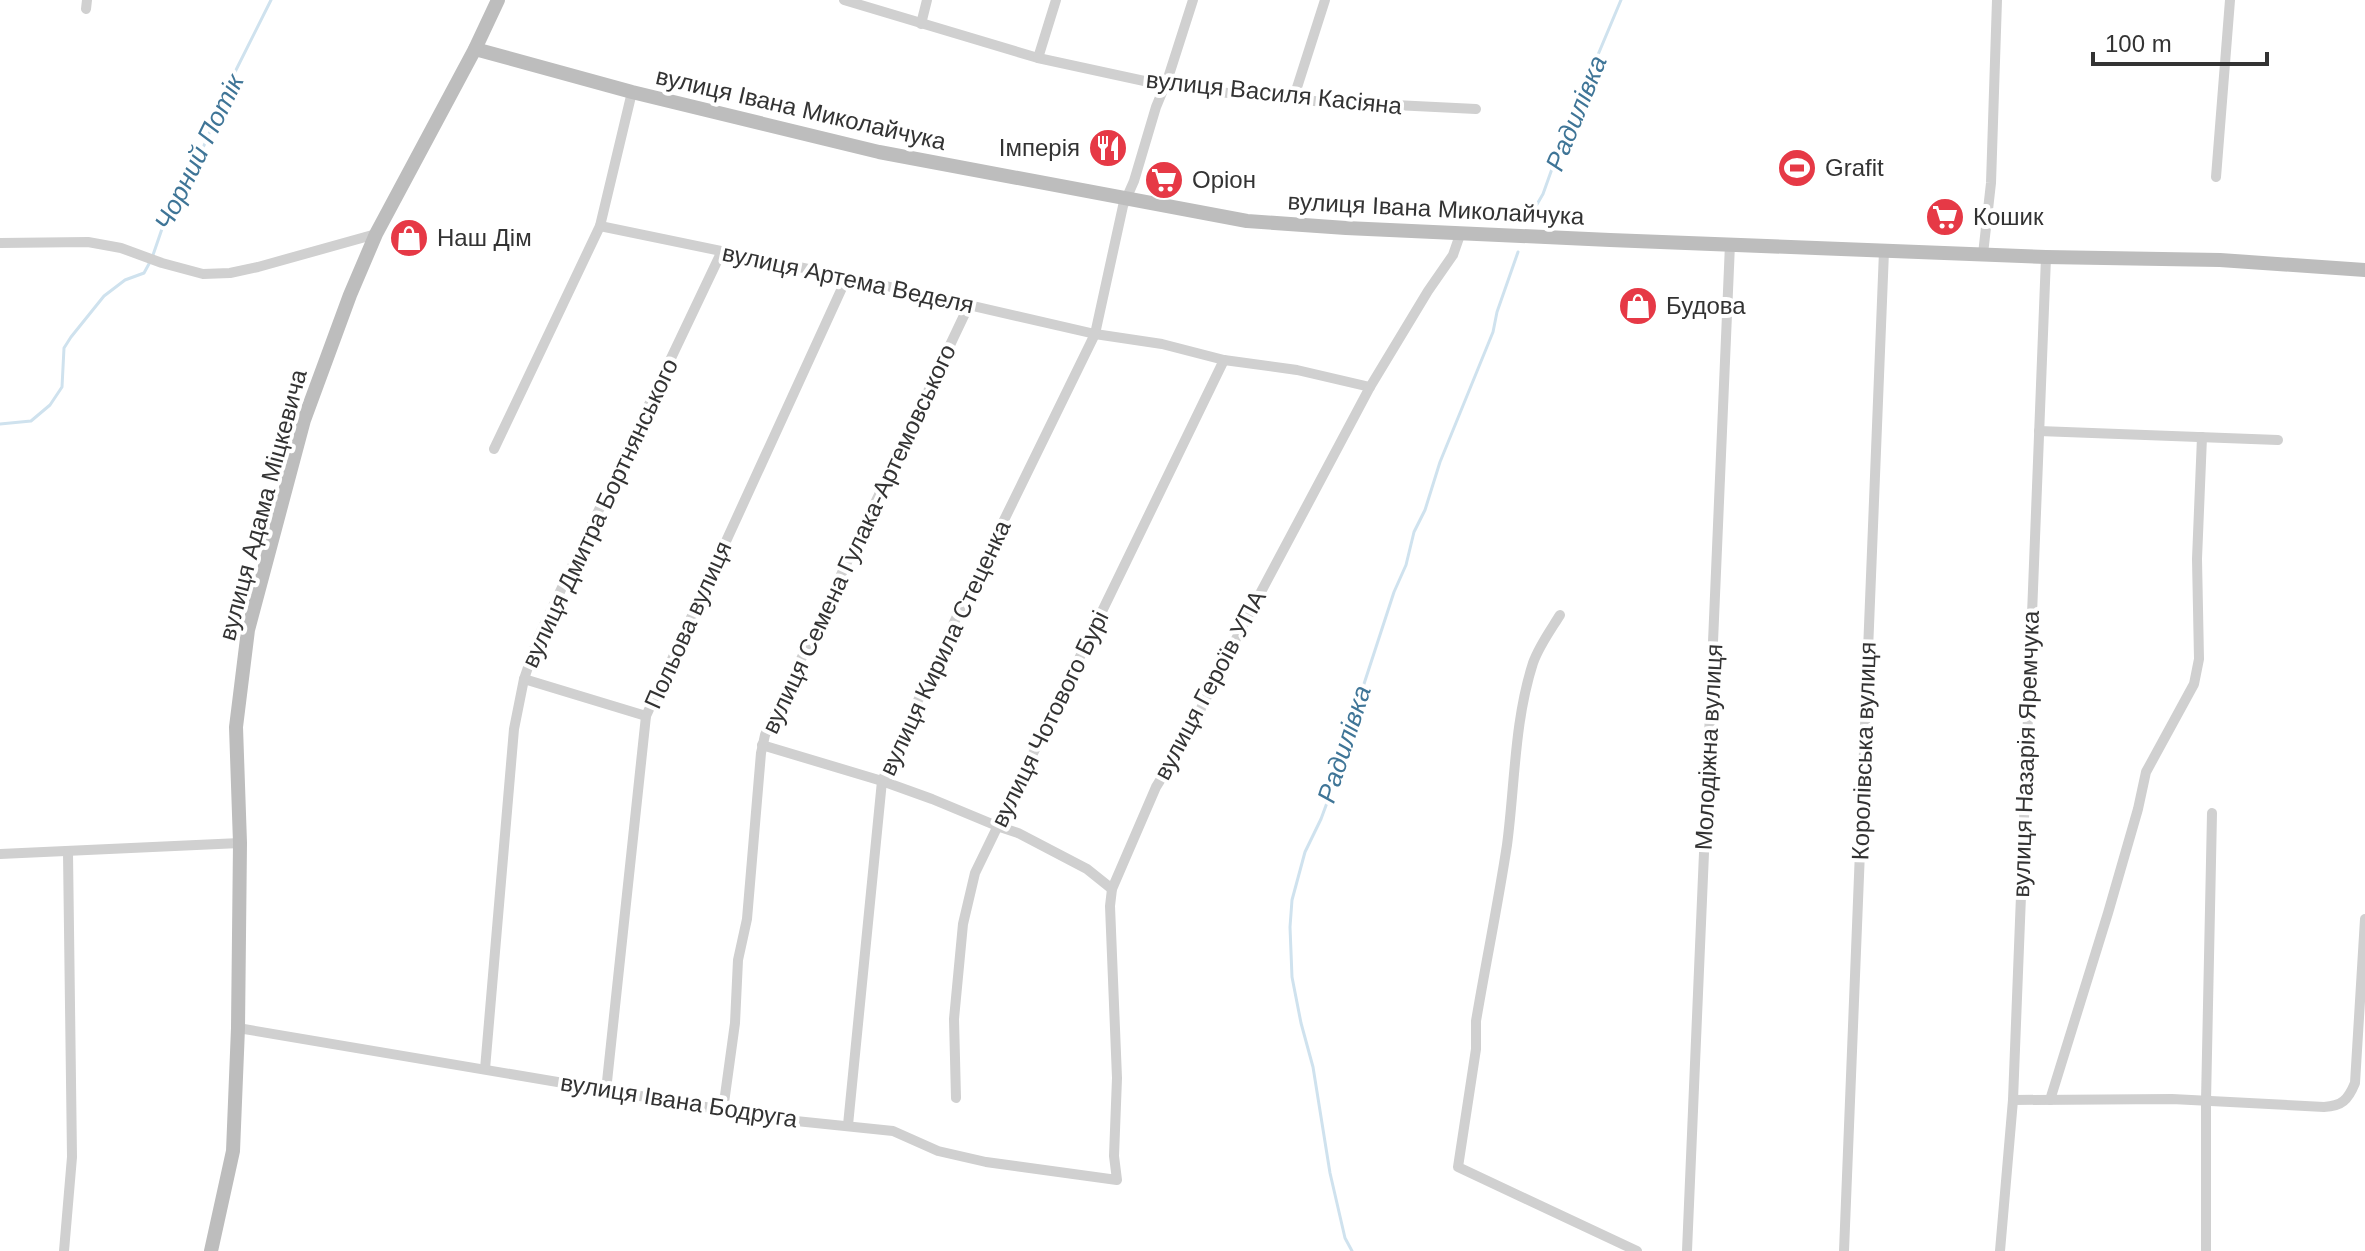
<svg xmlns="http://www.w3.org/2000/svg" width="2365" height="1251" font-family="Helvetica,sans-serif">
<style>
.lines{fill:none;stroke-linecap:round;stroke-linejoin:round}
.stream{stroke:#cfe2ee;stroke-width:3}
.street{stroke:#d0d0d0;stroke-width:10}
.secondary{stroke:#bdbdbd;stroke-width:14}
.labels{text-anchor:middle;stroke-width:8;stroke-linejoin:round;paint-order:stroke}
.street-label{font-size:24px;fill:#333;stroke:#fff}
.poi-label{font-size:24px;fill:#333;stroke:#fff;text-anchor:start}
.water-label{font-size:26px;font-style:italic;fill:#3f7597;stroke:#fff}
</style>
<rect width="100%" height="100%" fill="#fff"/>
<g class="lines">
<g class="stream">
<polyline points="1526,223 1543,194 1563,138 1621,0"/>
<polyline points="153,255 175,191 190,179 233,76 271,0"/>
<polyline points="0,424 31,421 50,405 62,387 64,348 71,337 104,296 125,280 144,273 150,262"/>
<polyline points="1352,1251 1345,1238 1330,1173 1313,1067 1301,1023 1292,977 1290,927 1292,900 1305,852 1321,819 1331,792 1348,724 1362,690 1394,592 1406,565 1414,532 1425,510 1440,462 1493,332 1497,312 1518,252"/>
</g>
<g class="street">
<polyline points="844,0 1038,58 1172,87 1293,100 1476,109"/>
<polyline points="86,9 87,0"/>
<polyline points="921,24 927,0"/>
<polyline points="1038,58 1056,0"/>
<polyline points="1293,100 1325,0"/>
<polyline points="2216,177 2230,0"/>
<polyline points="600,226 847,277 1095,334 1162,344 1224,360 1297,370 1370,387"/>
<polyline points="0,243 88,242 121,248 162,263 203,274 230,273 258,267 376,234"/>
<polyline points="1983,254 1991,183 1997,0"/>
<polyline points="2039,431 2278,440"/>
<polyline points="494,449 600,226 632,92"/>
<path d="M1560,615C1550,631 1539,646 1533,663C1514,722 1515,785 1507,845C1498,904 1486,962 1476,1021V1049L1458,1167L1637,1251"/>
<polyline points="524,679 646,716"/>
<polyline points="762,745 882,781 932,799 997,826 1018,833 1087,869 1112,889"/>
<polyline points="0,854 240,843"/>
<polyline points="238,1028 723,1110 737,1115 893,1131 938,1151 986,1162 1117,1180 1114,1156 1117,1078 1110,906 1112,889 1156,787 1185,740 1237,637 1370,387 1428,291 1453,255 1461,232"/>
<polyline points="485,1069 514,729 524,679 538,638 721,253"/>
<polyline points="606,1091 646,716 847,277"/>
<polyline points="956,1098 954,1019 963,924 975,873 1224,360"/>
<path d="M2013,1100L2172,1099L2324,1107C2342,1106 2348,1100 2355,1083L2365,919"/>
<polyline points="2050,1100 2108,913 2138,809 2146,772 2194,684 2199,659 2197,559 2202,437"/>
<polyline points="723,1110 735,1023 738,960 747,919 761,753 765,735 969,305"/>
<polyline points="848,1125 882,781 942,647 1095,334 1123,206 1134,181 1156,107 1168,78 1193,0"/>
<polyline points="64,1251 72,1157 68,853"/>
<polyline points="1687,1251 1730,244"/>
<polyline points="1844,1251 1884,251"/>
<polyline points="2000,1251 2013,1100 2046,257"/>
<polyline points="2206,1251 2206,1101 2212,813"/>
</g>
<g class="secondary">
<polyline points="475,49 632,92 879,152 1247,221 1346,228 1610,240 2046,257 2220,260 2365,270"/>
<polyline points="211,1251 233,1151 238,1028 240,843 236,727 248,630 304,420 350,295 376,234 475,49 498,0"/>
</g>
</g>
<defs>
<symbol id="restaurant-disc" viewBox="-11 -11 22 22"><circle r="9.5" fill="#e63946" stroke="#fff"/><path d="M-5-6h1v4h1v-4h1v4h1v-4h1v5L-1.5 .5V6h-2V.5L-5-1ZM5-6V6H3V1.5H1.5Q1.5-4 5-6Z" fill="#fff"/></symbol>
<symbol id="stadium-disc" viewBox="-11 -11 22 22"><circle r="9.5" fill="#e63946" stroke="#fff"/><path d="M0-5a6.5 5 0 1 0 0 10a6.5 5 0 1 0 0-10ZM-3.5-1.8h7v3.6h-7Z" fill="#fff"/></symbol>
<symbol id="supermarket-disc" viewBox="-11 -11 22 22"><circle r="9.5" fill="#e63946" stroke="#fff"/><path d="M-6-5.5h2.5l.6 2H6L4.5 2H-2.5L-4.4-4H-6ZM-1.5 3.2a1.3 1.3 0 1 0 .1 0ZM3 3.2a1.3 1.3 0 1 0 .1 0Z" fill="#fff"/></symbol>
<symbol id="shop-disc" viewBox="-11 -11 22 22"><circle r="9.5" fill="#e63946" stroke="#fff"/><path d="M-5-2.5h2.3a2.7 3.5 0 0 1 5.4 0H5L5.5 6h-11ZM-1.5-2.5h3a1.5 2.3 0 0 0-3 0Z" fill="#fff"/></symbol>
</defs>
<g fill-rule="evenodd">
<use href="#restaurant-disc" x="1086" y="126" width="44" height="44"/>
<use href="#stadium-disc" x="1775" y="146" width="44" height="44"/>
<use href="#supermarket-disc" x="1142" y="158" width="44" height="44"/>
<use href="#supermarket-disc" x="1923" y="195" width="44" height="44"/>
<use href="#shop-disc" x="387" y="216" width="44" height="44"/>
<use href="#shop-disc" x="1616" y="284" width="44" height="44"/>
</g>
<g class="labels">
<g class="street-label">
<text transform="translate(1274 93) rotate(6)" y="8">вулиця Василя Касіяна</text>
<text transform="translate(801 109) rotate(13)" y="8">вулиця Івана Миколайчука</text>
<text transform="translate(1436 209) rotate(3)" y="8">вулиця Івана Миколайчука</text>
<text transform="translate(848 279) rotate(12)" y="8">вулиця Артема Веделя</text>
<text transform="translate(263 505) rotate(-75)" y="8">вулиця Адама Міцкевича</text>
<text transform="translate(600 513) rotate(-65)" y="8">вулиця Дмитра Бортнянського</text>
<text transform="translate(859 539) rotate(-65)" y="8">вулиця Семена Гулака-Артемовського</text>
<text transform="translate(688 625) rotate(-66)" y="8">Польова вулиця</text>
<text transform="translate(945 648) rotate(-65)" y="8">вулиця Кирила Стеценка</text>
<text transform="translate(1210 685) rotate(-62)" y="8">вулиця Героїв УПА</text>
<text transform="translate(1050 719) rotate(-64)" y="8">вулиця Чотового Бурі</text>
<text transform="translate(1709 747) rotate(-87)" y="8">Молодіжна вулиця</text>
<text transform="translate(1864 751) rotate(-88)" y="8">Королівська вулиця</text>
<text transform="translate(2026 754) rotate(-88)" y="8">вулиця Назарія Яремчука</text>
<text transform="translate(679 1101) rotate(9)" y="8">вулиця Івана Бодруга</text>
</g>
<g class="poi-label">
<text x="1080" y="156" text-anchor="end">Імперія</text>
<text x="1825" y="176">Grafit</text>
<text x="1192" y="188">Оріон</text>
<text x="1973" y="225">Кошик</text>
<text x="437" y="246">Наш Дім</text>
<text x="1666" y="314">Будова</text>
</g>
<g class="water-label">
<text transform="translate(1576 113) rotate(-68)" y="9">Радилівка</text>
<text transform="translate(199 152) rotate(-64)" y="9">Чорний Потік</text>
<text transform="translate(1344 744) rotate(-72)" y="9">Радилівка</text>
</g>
</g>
<path d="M2093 52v12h174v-12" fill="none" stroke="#333333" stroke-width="4"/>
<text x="2105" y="52" font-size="24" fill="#333333" stroke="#ffffff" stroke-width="6" paint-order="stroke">100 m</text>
</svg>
